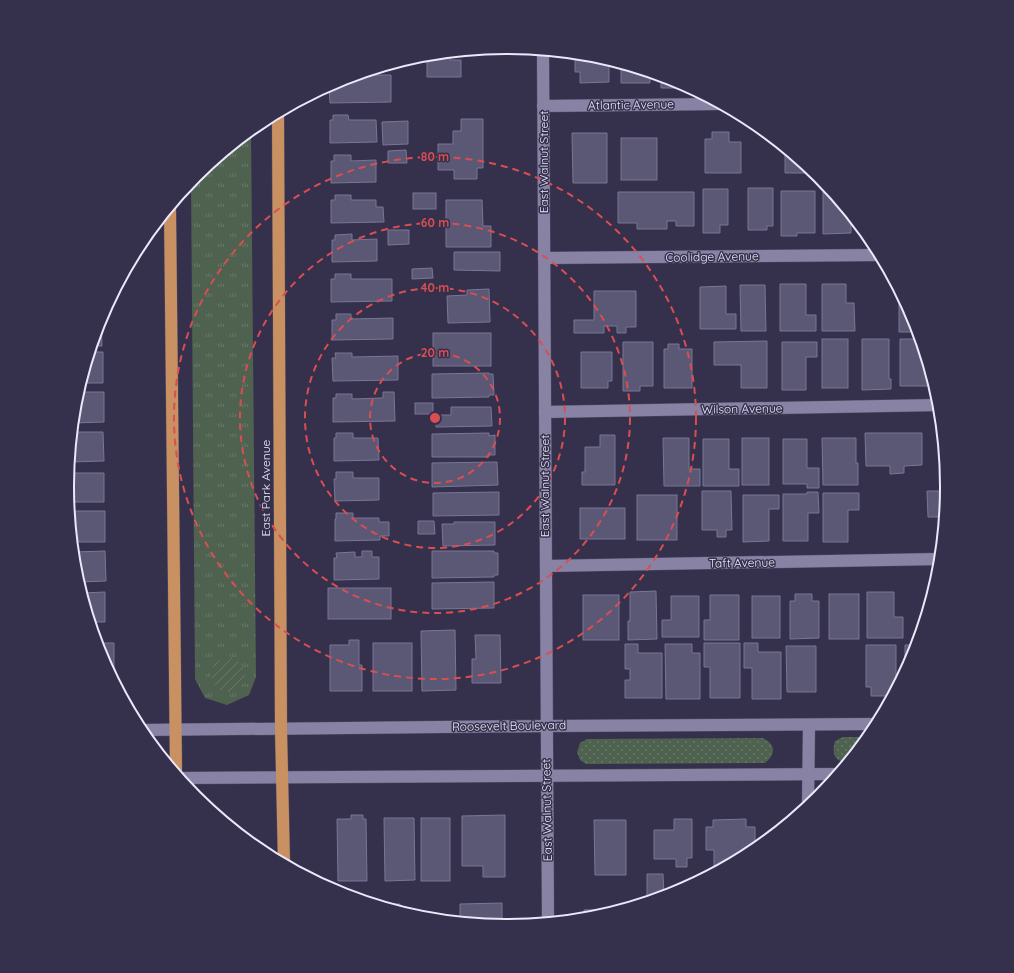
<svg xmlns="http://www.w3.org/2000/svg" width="1014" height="973" font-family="Quicksand,sans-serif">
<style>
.grass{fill:url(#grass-dots)}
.park{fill:url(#park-tufts)}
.garden{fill:url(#garden-furrows)}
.building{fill:#5b5875;stroke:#797696}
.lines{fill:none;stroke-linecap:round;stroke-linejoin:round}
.street-casing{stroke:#524e66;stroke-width:13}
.highway-casing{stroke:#524e66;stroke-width:13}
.street{stroke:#8883a5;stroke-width:12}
.highway{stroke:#c99062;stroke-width:12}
.ring{fill:none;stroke:#da4e52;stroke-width:2;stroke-dasharray:7 5}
.labels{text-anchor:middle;stroke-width:3;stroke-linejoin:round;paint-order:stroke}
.street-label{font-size:12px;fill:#eae8fb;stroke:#35304c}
.rim{fill:none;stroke:#eae8fb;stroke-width:2}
.centre{fill:#da4e52;stroke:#35304c;stroke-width:2}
.ring-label{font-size:12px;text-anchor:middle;font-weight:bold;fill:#da4e52;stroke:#35304c;stroke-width:3;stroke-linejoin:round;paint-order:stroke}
</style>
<defs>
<pattern id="grass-dots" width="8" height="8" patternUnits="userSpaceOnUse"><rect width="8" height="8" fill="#4e624f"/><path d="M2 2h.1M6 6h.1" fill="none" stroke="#687869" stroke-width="1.8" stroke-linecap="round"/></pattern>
<pattern id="park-tufts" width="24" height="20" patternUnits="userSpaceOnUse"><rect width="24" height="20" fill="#4e624f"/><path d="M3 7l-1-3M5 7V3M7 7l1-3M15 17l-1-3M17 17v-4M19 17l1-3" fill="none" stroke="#687869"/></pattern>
<pattern id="garden-furrows" width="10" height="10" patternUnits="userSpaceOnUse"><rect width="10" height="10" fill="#4e624f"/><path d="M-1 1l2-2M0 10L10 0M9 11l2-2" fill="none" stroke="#687869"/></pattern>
</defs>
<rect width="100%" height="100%" fill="#35304c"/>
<g class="grass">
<path d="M843,737H867L847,762C833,762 832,751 835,741Z"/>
<path d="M763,738C776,745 776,754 765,763L586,764L580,760L577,752L580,743L587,739Z"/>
</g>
<polygon class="park" points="251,131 256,677 249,695 227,705 205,698 195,679 191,182 196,176"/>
<circle class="garden" cx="228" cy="675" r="17"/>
<g class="building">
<polygon points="450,53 450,60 461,60 461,77 427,77 427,55"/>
<polygon points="575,54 593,55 609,60 609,82 580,83 580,72 575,72"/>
<polygon points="621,64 650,73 650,83 621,83"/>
<polygon points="356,75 391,75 391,102 330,103 329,86 339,80 350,77 350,80 356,79"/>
<polygon points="661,76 675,81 684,85 684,88 661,88"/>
<polygon points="333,115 348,115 349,120 376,120 377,142 330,143 330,120 333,120"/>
<polygon points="461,119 483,119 483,168 477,168 477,179 454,179 454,170 438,170 438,144 453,144 453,131 461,131"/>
<polygon points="408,121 408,144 383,145 382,122"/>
<polygon points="712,132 729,132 729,142 741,142 741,173 705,173 705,139 712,139"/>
<polygon points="572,133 607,133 607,183 573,183"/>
<rect x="621" y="138" width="36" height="42"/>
<polygon points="785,149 810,169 810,173 785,173"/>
<polygon points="406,150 407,163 388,163 388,151"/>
<polygon points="334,155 351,155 351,161 376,160 376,182 331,183 331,161 334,161"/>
<polygon points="748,188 773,188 773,226 767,226 767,230 748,230"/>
<polygon points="703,189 728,189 728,225 720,225 720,233 703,233"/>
<polygon points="781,191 815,191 815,233 797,233 797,236 781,236"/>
<polygon points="618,192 694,192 694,226 676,226 676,221 667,221 667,229 637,229 637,223 618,223"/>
<polygon points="823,192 831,192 851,216 851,233 823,234"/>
<rect x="413" y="193" width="23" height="16"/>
<polygon points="335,195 351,195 351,200 376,200 376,207 383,207 384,222 331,223 331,200 335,200"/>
<polygon points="446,200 482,200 483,226 491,226 491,247 446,247"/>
<polygon points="388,230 409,230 409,244 388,245"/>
<polygon points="352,234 352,240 377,239 377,261 332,262 332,240 335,240 335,235"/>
<polygon points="454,252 500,252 500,271 454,270"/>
<polygon points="432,268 433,278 412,279 412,269"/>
<polygon points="335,274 351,274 351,279 392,279 392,301 331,302 331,279 335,279"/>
<polygon points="780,284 806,284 806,315 816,315 816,331 780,331"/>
<polygon points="822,284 846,284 846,303 854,303 855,331 822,331"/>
<polygon points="740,285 765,285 766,331 741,331"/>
<polygon points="726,286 726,314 736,314 736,329 700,329 700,287"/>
<polygon points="489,289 490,322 448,323 447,296 467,295 467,290"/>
<polygon points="594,291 636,291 636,327 626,327 626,333 617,333 617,326 604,326 604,333 574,333 574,320 594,320"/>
<polygon points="899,293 913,319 917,332 899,332"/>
<polygon points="336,314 351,314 351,319 393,318 393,339 332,340 332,320 336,320"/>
<polygon points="101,318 102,346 92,346"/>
<rect x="433" y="333" width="58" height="33"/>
<rect x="822" y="339" width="26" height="49"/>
<polygon points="862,339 889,339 889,379 891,379 891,389 862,390"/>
<polygon points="900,339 919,339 930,373 930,386 900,386"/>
<polygon points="767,341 767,388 741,388 741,365 714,365 714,342"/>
<polygon points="623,342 653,342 653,386 640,386 640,391 623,391"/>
<polygon points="782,342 817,342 817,357 806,357 806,390 782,390"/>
<polygon points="668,344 679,344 679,349 692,349 692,388 664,388 664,349 668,349"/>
<polygon points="91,352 103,352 103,383 81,383"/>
<polygon points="581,352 612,352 612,381 608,381 608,388 581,388"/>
<polygon points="335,353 352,353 352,357 398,356 398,380 333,381 332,358 336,358"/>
<polygon points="489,373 489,374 493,374 494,395 489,395 489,397 432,398 432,374"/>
<polygon points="79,392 104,392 104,422 74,423 76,401"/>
<polygon points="383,392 394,392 395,421 333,422 333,398 336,398 336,394 352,394 352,399 383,398"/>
<rect x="415" y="403" width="18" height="11"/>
<polygon points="451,407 491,407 492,426 436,427 436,415 451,415"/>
<polygon points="73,432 103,432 104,461 70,462"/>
<polygon points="336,433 353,433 353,438 378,438 379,460 334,461 334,438 336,438"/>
<polygon points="489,433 489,436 495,435 495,455 489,455 489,457 432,457 432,434"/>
<polygon points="865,433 922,433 922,465 904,466 904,473 890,474 890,466 866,466"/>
<polygon points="600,435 615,435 615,485 582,485 582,472 585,472 585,447 600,447"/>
<polygon points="663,438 689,438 689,469 700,469 700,486 664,486"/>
<rect x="742" y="438" width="27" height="47"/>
<polygon points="822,438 856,438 856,463 858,463 858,485 823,485"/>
<polygon points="703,439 729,439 729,469 739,469 739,486 703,486"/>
<polygon points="783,439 807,439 807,468 819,468 819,488 807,488 807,484 783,484"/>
<polygon points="943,452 946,483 943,483"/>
<polygon points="497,462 498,485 432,487 432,463"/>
<polygon points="336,472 353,472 353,478 379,478 379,500 335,501 334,479 336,479"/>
<polygon points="69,473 104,473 104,502 69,502 68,486"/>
<polygon points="702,491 731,491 732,530 726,530 726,537 717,537 717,530 702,530"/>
<polygon points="927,491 946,491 944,517 928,517"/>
<polygon points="499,492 499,515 433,516 433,493"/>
<polygon points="807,492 818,492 819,513 808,513 808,541 783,541 783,494 807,494"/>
<polygon points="823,493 859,493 859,510 848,510 848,542 823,542"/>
<rect x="637" y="495" width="40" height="45"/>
<polygon points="743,495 779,495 779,509 769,509 769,541 743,542"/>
<rect x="580" y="508" width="45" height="31"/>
<polygon points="70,511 105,511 105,542 73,542"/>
<polygon points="336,513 353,513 353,518 379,518 379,522 389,522 389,536 380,536 380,540 335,541 335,519 336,519"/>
<polygon points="418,521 434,521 435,534 418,534"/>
<polygon points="454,522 495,522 495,545 443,546 442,524 454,524"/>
<polygon points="105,551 106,581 79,582 76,572 74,552"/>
<polygon points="362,551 372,551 372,557 379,557 379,579 334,580 334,558 337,558 336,553 355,552 355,557 362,557"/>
<polygon points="432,551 494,551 494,553 498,553 498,575 494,575 494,577 432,578"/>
<polygon points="494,582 494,608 432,609 432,583"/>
<rect x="328" y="588" width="63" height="31"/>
<polygon points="656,591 657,639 628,640 628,621 630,621 630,592"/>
<polygon points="105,592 105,622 91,622 82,593"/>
<polygon points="867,592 894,592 894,617 903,617 903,638 867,638"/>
<polygon points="795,594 812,594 812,601 819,601 819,638 790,639 790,601 795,601"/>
<rect x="829" y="594" width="30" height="45"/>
<rect x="583" y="595" width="36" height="45"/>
<polygon points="710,595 739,595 739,640 704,640 704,620 710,620"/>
<polygon points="671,596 699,596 699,637 662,637 662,620 671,620"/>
<rect x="752" y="596" width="28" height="42"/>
<polygon points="455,630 456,690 422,691 421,631"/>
<polygon points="475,635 500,635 501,683 472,683 472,659 476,659"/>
<polygon points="349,640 359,640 359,665 362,665 362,691 330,691 330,645 349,645"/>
<polygon points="97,643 114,643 114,679 101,654"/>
<rect x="373" y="643" width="39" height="48"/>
<polygon points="704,643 740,643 740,698 710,698 710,667 704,667"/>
<polygon points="744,643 758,643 758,652 781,652 781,699 752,699 752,668 744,668"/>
<polygon points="625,644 638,644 638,653 662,653 662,698 625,698 625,680 630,680 630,669 625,669"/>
<polygon points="665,644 692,644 692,653 700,653 700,699 666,699"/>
<polygon points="866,645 896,645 896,687 891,696 871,696 871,687 866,687"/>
<polygon points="905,645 916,645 913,655 905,669"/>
<polygon points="786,646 816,646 816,692 787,692"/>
<polygon points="351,815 363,815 363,819 366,819 367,881 338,881 337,819 351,819"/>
<polygon points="505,815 505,877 483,877 483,866 462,866 462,816"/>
<polygon points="384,818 414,818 415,880 385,881"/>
<rect x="421" y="818" width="29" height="63"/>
<polygon points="674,819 692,819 692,858 687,858 687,867 676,867 676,859 654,859 654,830 674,830"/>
<polygon points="746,819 746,827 755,827 755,847 746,848 746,855 714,872 714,850 706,850 706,827 713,827 713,820"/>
<polygon points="594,820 626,820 626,875 595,875"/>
<polygon points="647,874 663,874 664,896 647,897"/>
<polygon points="502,903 502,925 460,921 460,904"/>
<polygon points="377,904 400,904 400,911"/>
<polygon points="620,909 593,918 584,918 584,910"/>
</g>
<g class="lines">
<defs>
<g id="street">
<polyline points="543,51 548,922"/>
<polyline points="543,106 719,104"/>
<polyline points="544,258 879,255"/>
<polyline points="545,412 939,405"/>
<polyline points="546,566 939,559"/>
<polyline points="141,730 546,726 876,724"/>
<polyline points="180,778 837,774"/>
<polyline points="808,805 809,725"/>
</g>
<g id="highway">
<polyline points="278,113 281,729 284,863"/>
<polyline points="170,208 176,772"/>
</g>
</defs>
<use href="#street" class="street-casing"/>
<use href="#highway" class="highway-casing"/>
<use href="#street" class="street"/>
<use href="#highway" class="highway"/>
</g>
<g class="ring">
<circle cx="435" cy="418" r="65"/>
<circle cx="435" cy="418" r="130"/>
<circle cx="435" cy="418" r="195"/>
<circle cx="435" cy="418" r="261"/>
</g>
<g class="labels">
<g class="street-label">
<text transform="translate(631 105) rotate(-1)" y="4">Atlantic Avenue</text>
<text transform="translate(544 162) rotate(-90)" y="4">East Walnut Street</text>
<text transform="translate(712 257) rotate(-1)" y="4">Coolidge Avenue</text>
<text transform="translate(742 409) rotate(-1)" y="4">Wilson Avenue</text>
<text transform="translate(545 486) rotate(-90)" y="4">East Walnut Street</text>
<text transform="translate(266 488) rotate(-90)" y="4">East Park Avenue</text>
<text transform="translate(742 563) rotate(-1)" y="4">Taft Avenue</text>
<text transform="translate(509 726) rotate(-1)" y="4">Roosevelt Boulevard</text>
<text transform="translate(547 810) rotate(-91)" y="4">East Walnut Street</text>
</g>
</g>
<path d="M0 0H1014V973H0ZM506 54H508A432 432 0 0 1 940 486V487A432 432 0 0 1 508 919H506A432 432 0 0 1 74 487V486A432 432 0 0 1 506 54Z" fill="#35304c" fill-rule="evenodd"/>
<path class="rim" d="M506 54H508A432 432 0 0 1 940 486V487A432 432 0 0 1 508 919H506A432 432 0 0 1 74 487V486A432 432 0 0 1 506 54Z"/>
<circle cx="435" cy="418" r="6" class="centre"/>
<g class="ring-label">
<text x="435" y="161">80 m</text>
<text x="435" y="227">60 m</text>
<text x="435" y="292">40 m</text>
<text x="435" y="357">20 m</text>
</g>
</svg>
